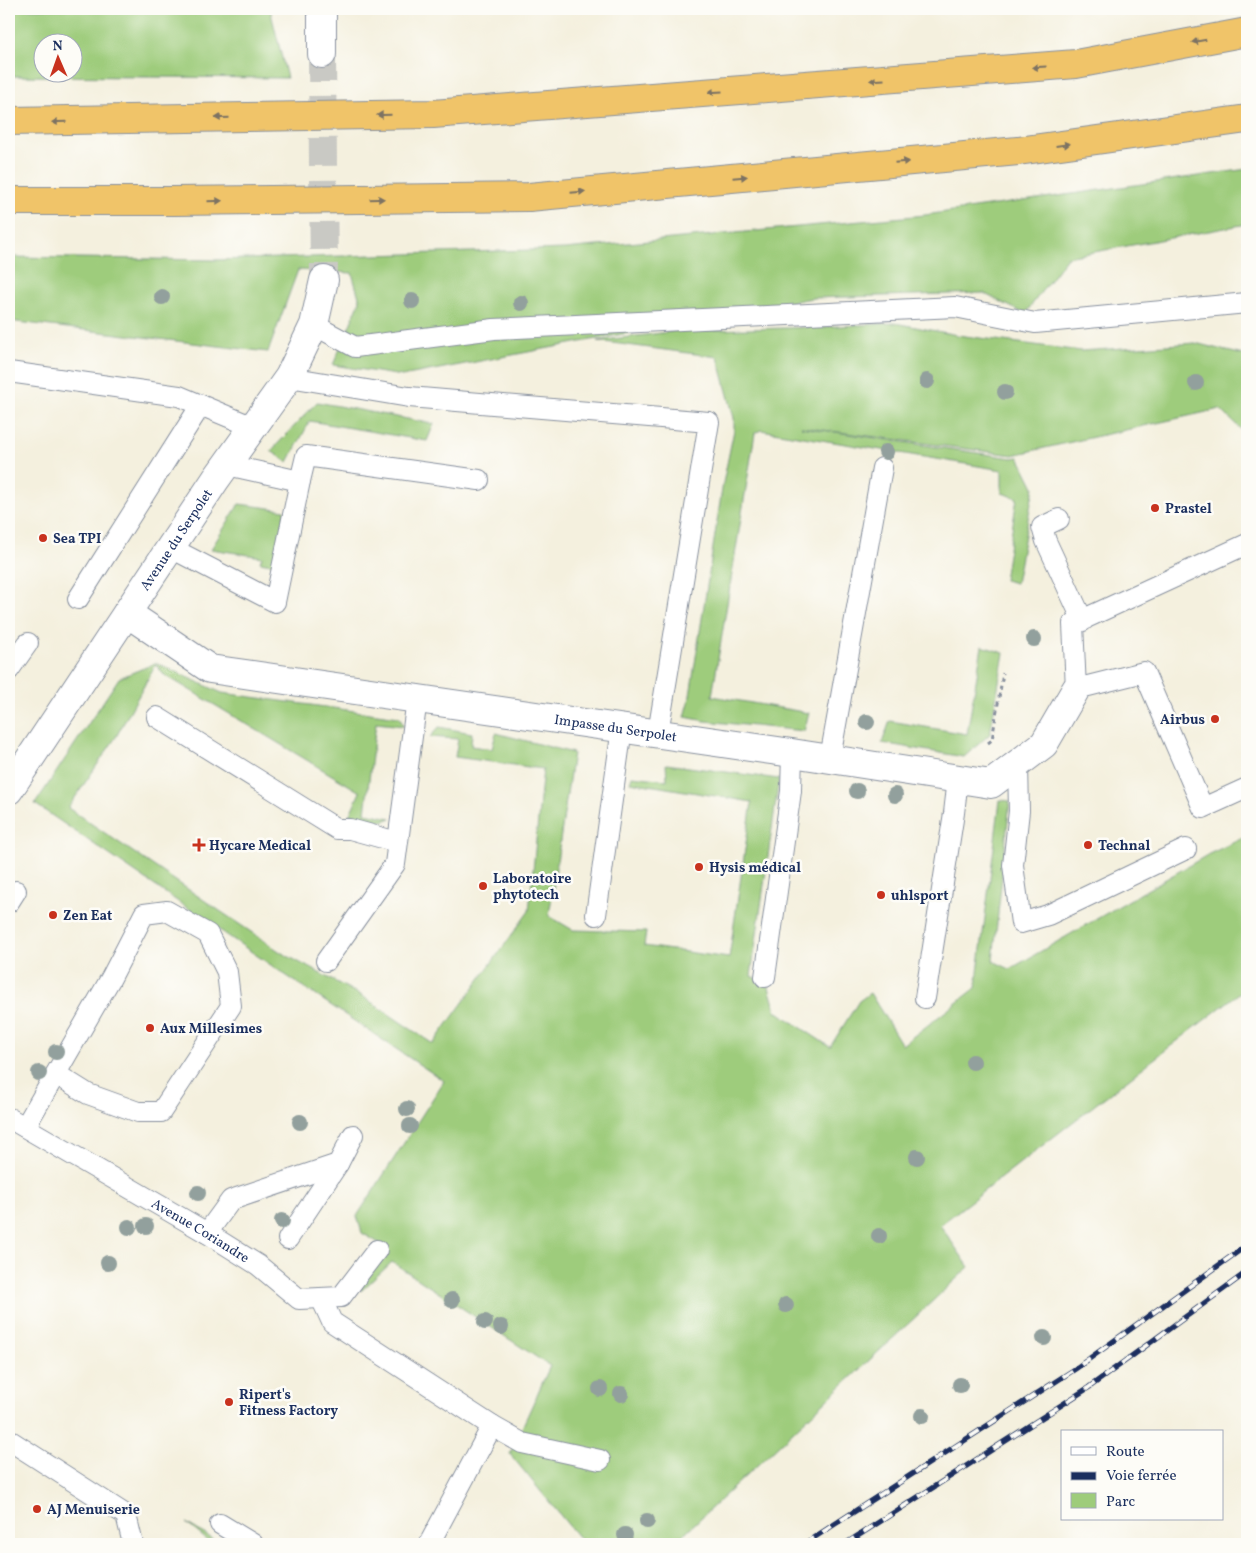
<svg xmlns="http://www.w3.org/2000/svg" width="1256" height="1553" font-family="Vollkorn,serif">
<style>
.green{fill:#9ecc7b;stroke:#5c7e6c;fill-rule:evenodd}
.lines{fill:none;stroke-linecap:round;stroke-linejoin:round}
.minor-tunnel{stroke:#c9c9c4;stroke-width:28;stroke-dasharray:28 14;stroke-linecap:butt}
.service-casing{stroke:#88909e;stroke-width:22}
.minor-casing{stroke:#88909e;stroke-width:30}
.motorway-casing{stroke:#88909e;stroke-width:30}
.path{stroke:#88909e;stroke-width:3;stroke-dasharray:4 4;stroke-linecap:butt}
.service{stroke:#fff;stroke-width:20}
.minor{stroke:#fff;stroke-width:28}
.motorway{stroke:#f0c469;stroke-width:28}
.rail-casing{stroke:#1b2f5e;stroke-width:5.5}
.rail{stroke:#fdfcf7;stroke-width:4;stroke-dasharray:11;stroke-linecap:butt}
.tree{fill:#92a09d}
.oneway{fill:#7b7263}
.poi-dot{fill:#c8321e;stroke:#fdfcf7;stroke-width:2}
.labels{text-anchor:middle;stroke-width:5;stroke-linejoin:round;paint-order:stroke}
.poi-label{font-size:14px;font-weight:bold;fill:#1b2f5e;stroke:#fdfcf7;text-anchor:start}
.street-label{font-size:14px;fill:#1b2f5e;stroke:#fdfcf7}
</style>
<rect width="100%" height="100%" fill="#fdfcf7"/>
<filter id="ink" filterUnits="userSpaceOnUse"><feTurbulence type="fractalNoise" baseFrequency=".02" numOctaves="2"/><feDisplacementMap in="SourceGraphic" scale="10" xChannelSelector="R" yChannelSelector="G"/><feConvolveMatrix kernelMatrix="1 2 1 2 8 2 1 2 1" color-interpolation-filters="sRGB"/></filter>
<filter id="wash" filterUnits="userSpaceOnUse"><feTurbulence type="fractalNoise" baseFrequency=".0096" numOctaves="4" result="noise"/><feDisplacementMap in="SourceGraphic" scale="20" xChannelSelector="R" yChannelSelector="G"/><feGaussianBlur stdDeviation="1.12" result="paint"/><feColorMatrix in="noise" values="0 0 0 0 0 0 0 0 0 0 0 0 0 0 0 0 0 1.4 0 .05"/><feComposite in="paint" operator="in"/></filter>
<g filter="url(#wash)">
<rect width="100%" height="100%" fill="#f4f0de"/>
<g class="green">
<path d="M9,9H270L287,78L9,76ZM72,42V72H42V42Z"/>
<polygon points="1247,169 1247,224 1067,257 1025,314 983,293 812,298 402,376 333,365 360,301 352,273 298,270 268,352 9,321 9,257 215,260 565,249 925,215"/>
<polygon points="895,323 957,335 1081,351 1195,343 1247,356 1247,435 1220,409 1013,455 801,427 1012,458 1019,457 1034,487 1016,583 1004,580 1017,498 1002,493 1002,470 761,430 755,433 712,696 809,713 804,731 705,721 685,717 689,702 723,483 734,430 734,418 718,357 597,341 677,331 821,327"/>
<polygon points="317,402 434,424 427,441 310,421 288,462 271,451"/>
<polygon points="239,504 285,510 277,565 260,562 262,557 211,549"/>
<polygon points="982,646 1004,653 990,734 964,757 882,743 890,721 967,734"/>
<polygon points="156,663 222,693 399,717 404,726 376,723 365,813 391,818 383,821 349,816 360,792 163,674 156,664 116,737 68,808 282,953 362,996 433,1044 529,911 543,769 455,757 458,739 430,737 439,727 472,733 471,746 492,749 496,733 573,753 549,916 573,930 646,932 644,946 729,958 752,802 630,782 632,776 667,780 666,764 779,779 751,976 768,984 776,1011 830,1047 859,1001 870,993 902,1045 976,988 1000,800 1010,801 993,961 1010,969 1209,854 1247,836 1247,987 940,1225 969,1267 673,1544 584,1544 510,1454 550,1366 392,1262 361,1291 361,1282 389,1249 362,1233 357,1216 444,1081 281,972 35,804 119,678"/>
<polygon points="186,1523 221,1544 212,1544"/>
</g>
</g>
<g filter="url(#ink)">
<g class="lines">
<polyline class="minor-tunnel" points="322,54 324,280"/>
<defs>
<g id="service">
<polyline points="314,325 355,347 494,329 955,307 1035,323 1247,303"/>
<polyline points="9,372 179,396 253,427"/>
<polyline points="289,377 409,397 709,422 658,733"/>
<polyline points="300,481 306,456 479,480"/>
<polyline points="1059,519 1042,527 1046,541 1083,621"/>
<polyline points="1247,544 1073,624 1076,689 1144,672 1203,808 1247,788"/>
<polyline points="171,548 275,602 300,481 227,465"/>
<polyline points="78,599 201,405"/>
<polyline points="9,670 28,643"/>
<polyline points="157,717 337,829 350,829 397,842"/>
<polyline points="830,758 882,468"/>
<polyline points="1018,764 1019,811 1013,865 1021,923 1048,915 1186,849"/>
<polyline points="9,902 16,891"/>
<polyline points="596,915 622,728"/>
<polyline points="326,961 395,864 417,699"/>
<polyline points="765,977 791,791 792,753"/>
<polyline points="925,998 954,813 958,779"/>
<path id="s1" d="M9,1118L207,1233L258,1265L299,1299L341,1297L377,1250"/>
<polyline points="25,1127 111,978 144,914 167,911 208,934 227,972 231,1006 161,1112 138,1112 88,1094 56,1074"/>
<polyline points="207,1233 231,1200 338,1164 353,1135"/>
<polyline points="288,1239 338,1164"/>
<polyline points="321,1298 332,1322 492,1426 429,1544"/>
<polyline points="492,1426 522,1443 600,1460"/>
<polyline points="9,1440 126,1515 133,1544"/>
<polyline points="220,1524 253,1544"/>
</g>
<g id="minor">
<polyline points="322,54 322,9"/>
<path id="s2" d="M127,613L210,669L792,753L991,784L1044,744L1076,689"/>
<path id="s3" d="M9,790L216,479L289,377L314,325L324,280"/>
</g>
<g id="motorway">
<polyline points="9,121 433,114 1076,64 1247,32"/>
<polyline points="9,201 173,201 529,197 1018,151 1247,119"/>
</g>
</defs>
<use href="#service" class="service-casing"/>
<use href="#minor" class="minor-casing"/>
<use href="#motorway" class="motorway-casing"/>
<g class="path">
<polyline points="988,743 992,740 1003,673"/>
<polyline points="9,832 15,822"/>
</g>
<use href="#service" class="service"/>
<use href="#minor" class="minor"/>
<use href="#motorway" class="motorway"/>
<defs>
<g id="rail">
<polyline points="804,1544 1075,1369 1247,1245"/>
<polyline points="845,1544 1088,1388 1247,1272"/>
</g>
</defs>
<use href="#rail" class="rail-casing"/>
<use href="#rail" class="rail"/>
</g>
<g class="tree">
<circle cx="162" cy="297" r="8"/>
<circle cx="412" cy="301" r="8"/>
<circle cx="521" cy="303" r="8"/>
<circle cx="927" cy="381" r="8"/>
<circle cx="1196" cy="383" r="8"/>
<circle cx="1005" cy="392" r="8"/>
<circle cx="886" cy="452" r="8"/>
<circle cx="1034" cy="639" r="8"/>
<circle cx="867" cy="722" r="8"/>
<circle cx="857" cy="791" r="8"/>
<circle cx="895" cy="795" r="8"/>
<circle cx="56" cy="1052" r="8"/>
<circle cx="973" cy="1062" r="8"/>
<circle cx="39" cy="1073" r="8"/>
<circle cx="407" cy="1109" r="8"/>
<circle cx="300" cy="1122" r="8"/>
<circle cx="410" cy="1126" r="8"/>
<circle cx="917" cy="1157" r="8"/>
<circle cx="198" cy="1193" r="8"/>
<circle cx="282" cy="1221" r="8"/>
<circle cx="146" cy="1226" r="8"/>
<circle cx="129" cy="1227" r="8"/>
<circle cx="879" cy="1236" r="8"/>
<circle cx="108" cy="1263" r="8"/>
<circle cx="452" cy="1300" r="8"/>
<circle cx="786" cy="1305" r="8"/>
<circle cx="485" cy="1322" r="8"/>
<circle cx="501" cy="1327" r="8"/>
<circle cx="1044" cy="1338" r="8"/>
<circle cx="960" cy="1385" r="8"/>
<circle cx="600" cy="1389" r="8"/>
<circle cx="621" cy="1394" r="8"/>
<circle cx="922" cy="1416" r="8"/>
<circle cx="647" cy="1521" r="8"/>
<circle cx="625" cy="1535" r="8"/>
</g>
<defs><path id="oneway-solid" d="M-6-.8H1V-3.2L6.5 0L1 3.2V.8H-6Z" transform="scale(1.25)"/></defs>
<g class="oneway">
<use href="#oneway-solid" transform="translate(1199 41) rotate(170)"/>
<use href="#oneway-solid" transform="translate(1039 67) rotate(176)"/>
<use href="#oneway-solid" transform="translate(877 80) rotate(176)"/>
<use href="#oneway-solid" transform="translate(715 92) rotate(176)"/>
<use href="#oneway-solid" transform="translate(384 115) rotate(179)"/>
<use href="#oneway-solid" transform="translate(222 118) rotate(179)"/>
<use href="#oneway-solid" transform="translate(59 122) rotate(179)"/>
<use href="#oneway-solid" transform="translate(1063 145) rotate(-8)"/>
<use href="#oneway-solid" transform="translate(902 162) rotate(-5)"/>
<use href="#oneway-solid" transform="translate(740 177) rotate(-5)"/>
<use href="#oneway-solid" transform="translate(578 192) rotate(-5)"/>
<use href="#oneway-solid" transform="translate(377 199) rotate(-1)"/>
<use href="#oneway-solid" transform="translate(215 201) rotate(-1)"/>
</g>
</g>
<g class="poi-dot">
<circle cx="1155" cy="508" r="5"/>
<circle cx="43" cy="538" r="5"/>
<circle cx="1215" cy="719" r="5"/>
<path d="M196.5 837.5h5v5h5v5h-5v5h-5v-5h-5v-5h5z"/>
<circle cx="1088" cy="845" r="5"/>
<circle cx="699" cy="867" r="5"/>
<circle cx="483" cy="886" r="5"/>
<circle cx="881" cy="895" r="5"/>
<circle cx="53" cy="915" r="5"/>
<circle cx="150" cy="1028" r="5"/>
<circle cx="229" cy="1402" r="5"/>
<circle cx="37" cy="1509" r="5"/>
</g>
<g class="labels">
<g class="poi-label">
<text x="1165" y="513">Prastel</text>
<text x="53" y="543">Sea TPI</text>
<text x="1205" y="724" text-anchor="end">Airbus</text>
<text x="209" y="850">Hycare Medical</text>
<text x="1098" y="850">Technal</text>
<text x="709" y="872">Hysis médical</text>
<text x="493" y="883">Laboratoire<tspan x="493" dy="16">phytotech</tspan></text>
<text x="891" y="900">uhlsport</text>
<text x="63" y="920">Zen Eat</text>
<text x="160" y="1033">Aux Millesimes</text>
<text x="239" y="1399">Ripert's<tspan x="239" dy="16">Fitness Factory</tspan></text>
<text x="47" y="1514">AJ Menuiserie</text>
</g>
<g class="street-label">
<text dy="5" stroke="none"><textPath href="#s3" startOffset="301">Avenue du Serpolet</textPath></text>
<text dy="5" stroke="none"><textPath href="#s2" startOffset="510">Impasse du Serpolet</textPath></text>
<text dy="5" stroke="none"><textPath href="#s1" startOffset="222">Avenue Coriandre</textPath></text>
</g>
</g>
<rect width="1256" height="1553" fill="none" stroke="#fdfcf7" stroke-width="30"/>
<rect x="1061" y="1430" width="162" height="90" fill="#fdfcf7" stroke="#a3aaba"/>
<rect x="1071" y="1447" width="25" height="8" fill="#ffffff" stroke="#a3aaba"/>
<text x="1106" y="1456" font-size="15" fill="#1b2f5e">Route</text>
<rect x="1071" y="1472" width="25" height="8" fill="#1b2f5e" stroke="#a3aaba"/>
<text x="1106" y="1480" font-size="15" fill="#1b2f5e">Voie ferrée</text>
<rect x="1071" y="1493" width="25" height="15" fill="#9ecc7b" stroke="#a3aaba"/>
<text x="1106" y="1506" font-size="15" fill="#1b2f5e">Parc</text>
<g transform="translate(58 58) rotate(358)"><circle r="24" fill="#fdfcf7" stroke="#a3aaba"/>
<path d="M0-4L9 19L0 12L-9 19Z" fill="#c8321e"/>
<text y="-8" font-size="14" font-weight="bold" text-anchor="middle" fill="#1b2f5e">N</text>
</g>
</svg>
